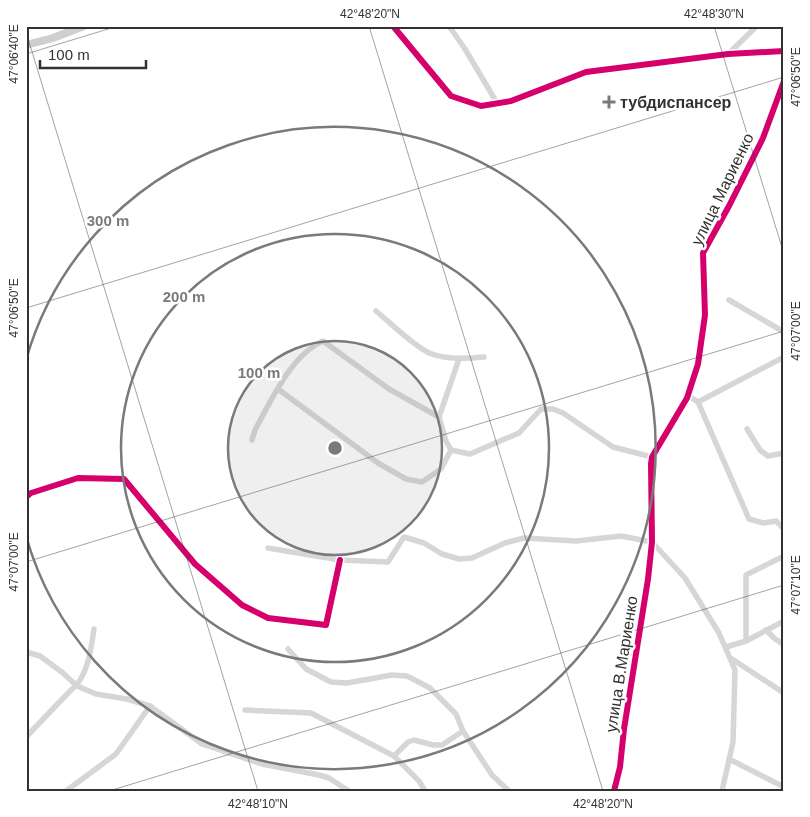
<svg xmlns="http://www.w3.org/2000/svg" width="810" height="817" font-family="Arial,sans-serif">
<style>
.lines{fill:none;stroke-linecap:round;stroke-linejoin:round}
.street{stroke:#d6d6d6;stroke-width:5.5}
.secondary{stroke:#cfcfcf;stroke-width:8}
.cycleway-casing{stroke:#fff;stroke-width:9}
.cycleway{stroke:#d6006c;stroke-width:6}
.ticks{fill:none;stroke:#323232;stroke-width:1;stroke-opacity:0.45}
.ring{fill:none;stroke:#7a7a7a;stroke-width:2.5}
.poi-dot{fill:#7a7a7a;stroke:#fff;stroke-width:2}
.labels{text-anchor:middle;stroke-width:5;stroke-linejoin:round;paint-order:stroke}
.poi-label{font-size:16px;font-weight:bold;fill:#323232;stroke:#fff;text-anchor:start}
.street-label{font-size:16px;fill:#323232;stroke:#fff}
.centre{fill:#7a7a7a;stroke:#fff;stroke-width:2.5}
.ring-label{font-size:15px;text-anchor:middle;font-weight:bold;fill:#7a7a7a;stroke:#fff;stroke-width:5;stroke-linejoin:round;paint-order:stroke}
.neatline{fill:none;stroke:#323232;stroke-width:2}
.ticks-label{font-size:12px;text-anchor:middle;fill:#323232}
</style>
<rect width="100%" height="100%" fill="#fff"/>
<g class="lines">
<g class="street">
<polyline points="393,26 451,96 481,106 511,101 586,72 728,54 784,51"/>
<polyline points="449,26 465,49 497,103"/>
<polyline points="728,54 757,26"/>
<polyline points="729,300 784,332"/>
<path d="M376,311C393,325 410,343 429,353C446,360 466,359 484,357"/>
<polyline points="278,389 378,463 406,479 422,482 441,469 451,450"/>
<polyline points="686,394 698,402 749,519 764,523 776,521 784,529"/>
<polyline points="698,402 784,357"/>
<polyline points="747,429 760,450 768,456 784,453"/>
<path d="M252,440L255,430C271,401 291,355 323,341L389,389L439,417"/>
<polyline points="451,450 470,454 519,433 541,409 553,409 563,413 613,447 652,457"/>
<polyline points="451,450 446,441 439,417 459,359"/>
<polyline points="26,497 31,493 78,478 124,479 195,564 242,605 268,618 326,625 340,560"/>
<polyline points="652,542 685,578 719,633 735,670 733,742 722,791"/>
<polyline points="268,548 340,560 388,562 404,537 424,543 442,554 459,559 472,558 505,543 524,538 576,541 621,536 652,542"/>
<polyline points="766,630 774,638 784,645"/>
<polyline points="746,641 746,575 784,556"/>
<polyline points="726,647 746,641 784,621"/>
<polyline points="288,649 306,669 331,682 347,683 392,675 407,676 430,688 456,714 463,731 492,775 509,791"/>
<polyline points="26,652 40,656 63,673 77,686 96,694 127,699 150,706 202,744 262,764 319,775 329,778 349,791"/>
<polyline points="732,659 784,693"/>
<polyline points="245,710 311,713 394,756 419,781 425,791"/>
<path d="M26,737L70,691C88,678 91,649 94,629"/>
<polyline points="394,756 408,742 414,740 433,745 442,745 463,731"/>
<polyline points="729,759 784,787"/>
<polyline points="66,791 116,754 150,706"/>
<polyline points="614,791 620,767 624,729 648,579 652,542 651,464 652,457 687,398 698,364 705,315 703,253 729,206 763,138 784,81"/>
</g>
<polyline class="secondary" points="26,45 53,38 84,26"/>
<defs>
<g id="cycleway">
<polyline points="393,26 451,96 481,106 511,101 586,72 728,54 784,51"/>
<polyline points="26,497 31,493 78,478 124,479 195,564 242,605 268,618 326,625 340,560"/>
<polyline points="614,791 620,767 624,729 648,579 652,542 651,464 652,457 687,398 698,364 705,315 703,253 729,206 763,138 784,81"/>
</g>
</defs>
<use href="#cycleway" class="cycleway-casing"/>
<use href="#cycleway" class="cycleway"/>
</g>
<path class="ticks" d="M369,26L603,791M714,26L784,254M26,32L258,791M26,54L118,26M26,308L784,77M26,562L784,331M109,791L784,585"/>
<circle cx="335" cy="448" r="107" fill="#7a7a7a" fill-opacity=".12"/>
<g class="ring">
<circle cx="335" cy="448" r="107"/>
<circle cx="335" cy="448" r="214"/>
<path d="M26 360A321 321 0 1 1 26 536"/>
</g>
<path class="poi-dot" d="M606.5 94.5h5v5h5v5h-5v5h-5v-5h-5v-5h5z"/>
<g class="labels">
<g class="poi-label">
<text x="620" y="108">тубдиспансер</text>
</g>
<g class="street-label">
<text transform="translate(722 189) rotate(-64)" y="6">улица Мариенко</text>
<text transform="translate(621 664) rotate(-81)" y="6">улица В.Мариенко</text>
</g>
</g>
<circle cx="335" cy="448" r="8" class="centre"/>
<g class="ring-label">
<text x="108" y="226">300 m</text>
<text x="184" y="302">200 m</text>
<text x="259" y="378">100 m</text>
</g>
<rect width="810" height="817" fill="none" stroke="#ffffff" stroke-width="55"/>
<path d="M40 60v8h106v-8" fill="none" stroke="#323232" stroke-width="2.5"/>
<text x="48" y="60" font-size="15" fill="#323232" stroke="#ffffff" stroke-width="4" paint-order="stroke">100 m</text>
<rect x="28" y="28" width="754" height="762" class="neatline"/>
<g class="ticks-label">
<text x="370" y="18">42°48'20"N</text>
<text x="714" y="18">42°48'30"N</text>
<text transform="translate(14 54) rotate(-90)" y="4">47°06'40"E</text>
<text transform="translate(796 77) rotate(-90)" y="4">47°06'50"E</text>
<text transform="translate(14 308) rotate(-90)" y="4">47°06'50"E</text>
<text transform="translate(796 331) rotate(-90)" y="4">47°07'00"E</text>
<text transform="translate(14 562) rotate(-90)" y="4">47°07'00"E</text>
<text transform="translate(796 585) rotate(-90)" y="4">47°07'10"E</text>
<text x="258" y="808">42°48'10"N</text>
<text x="603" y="808">42°48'20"N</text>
</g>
</svg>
